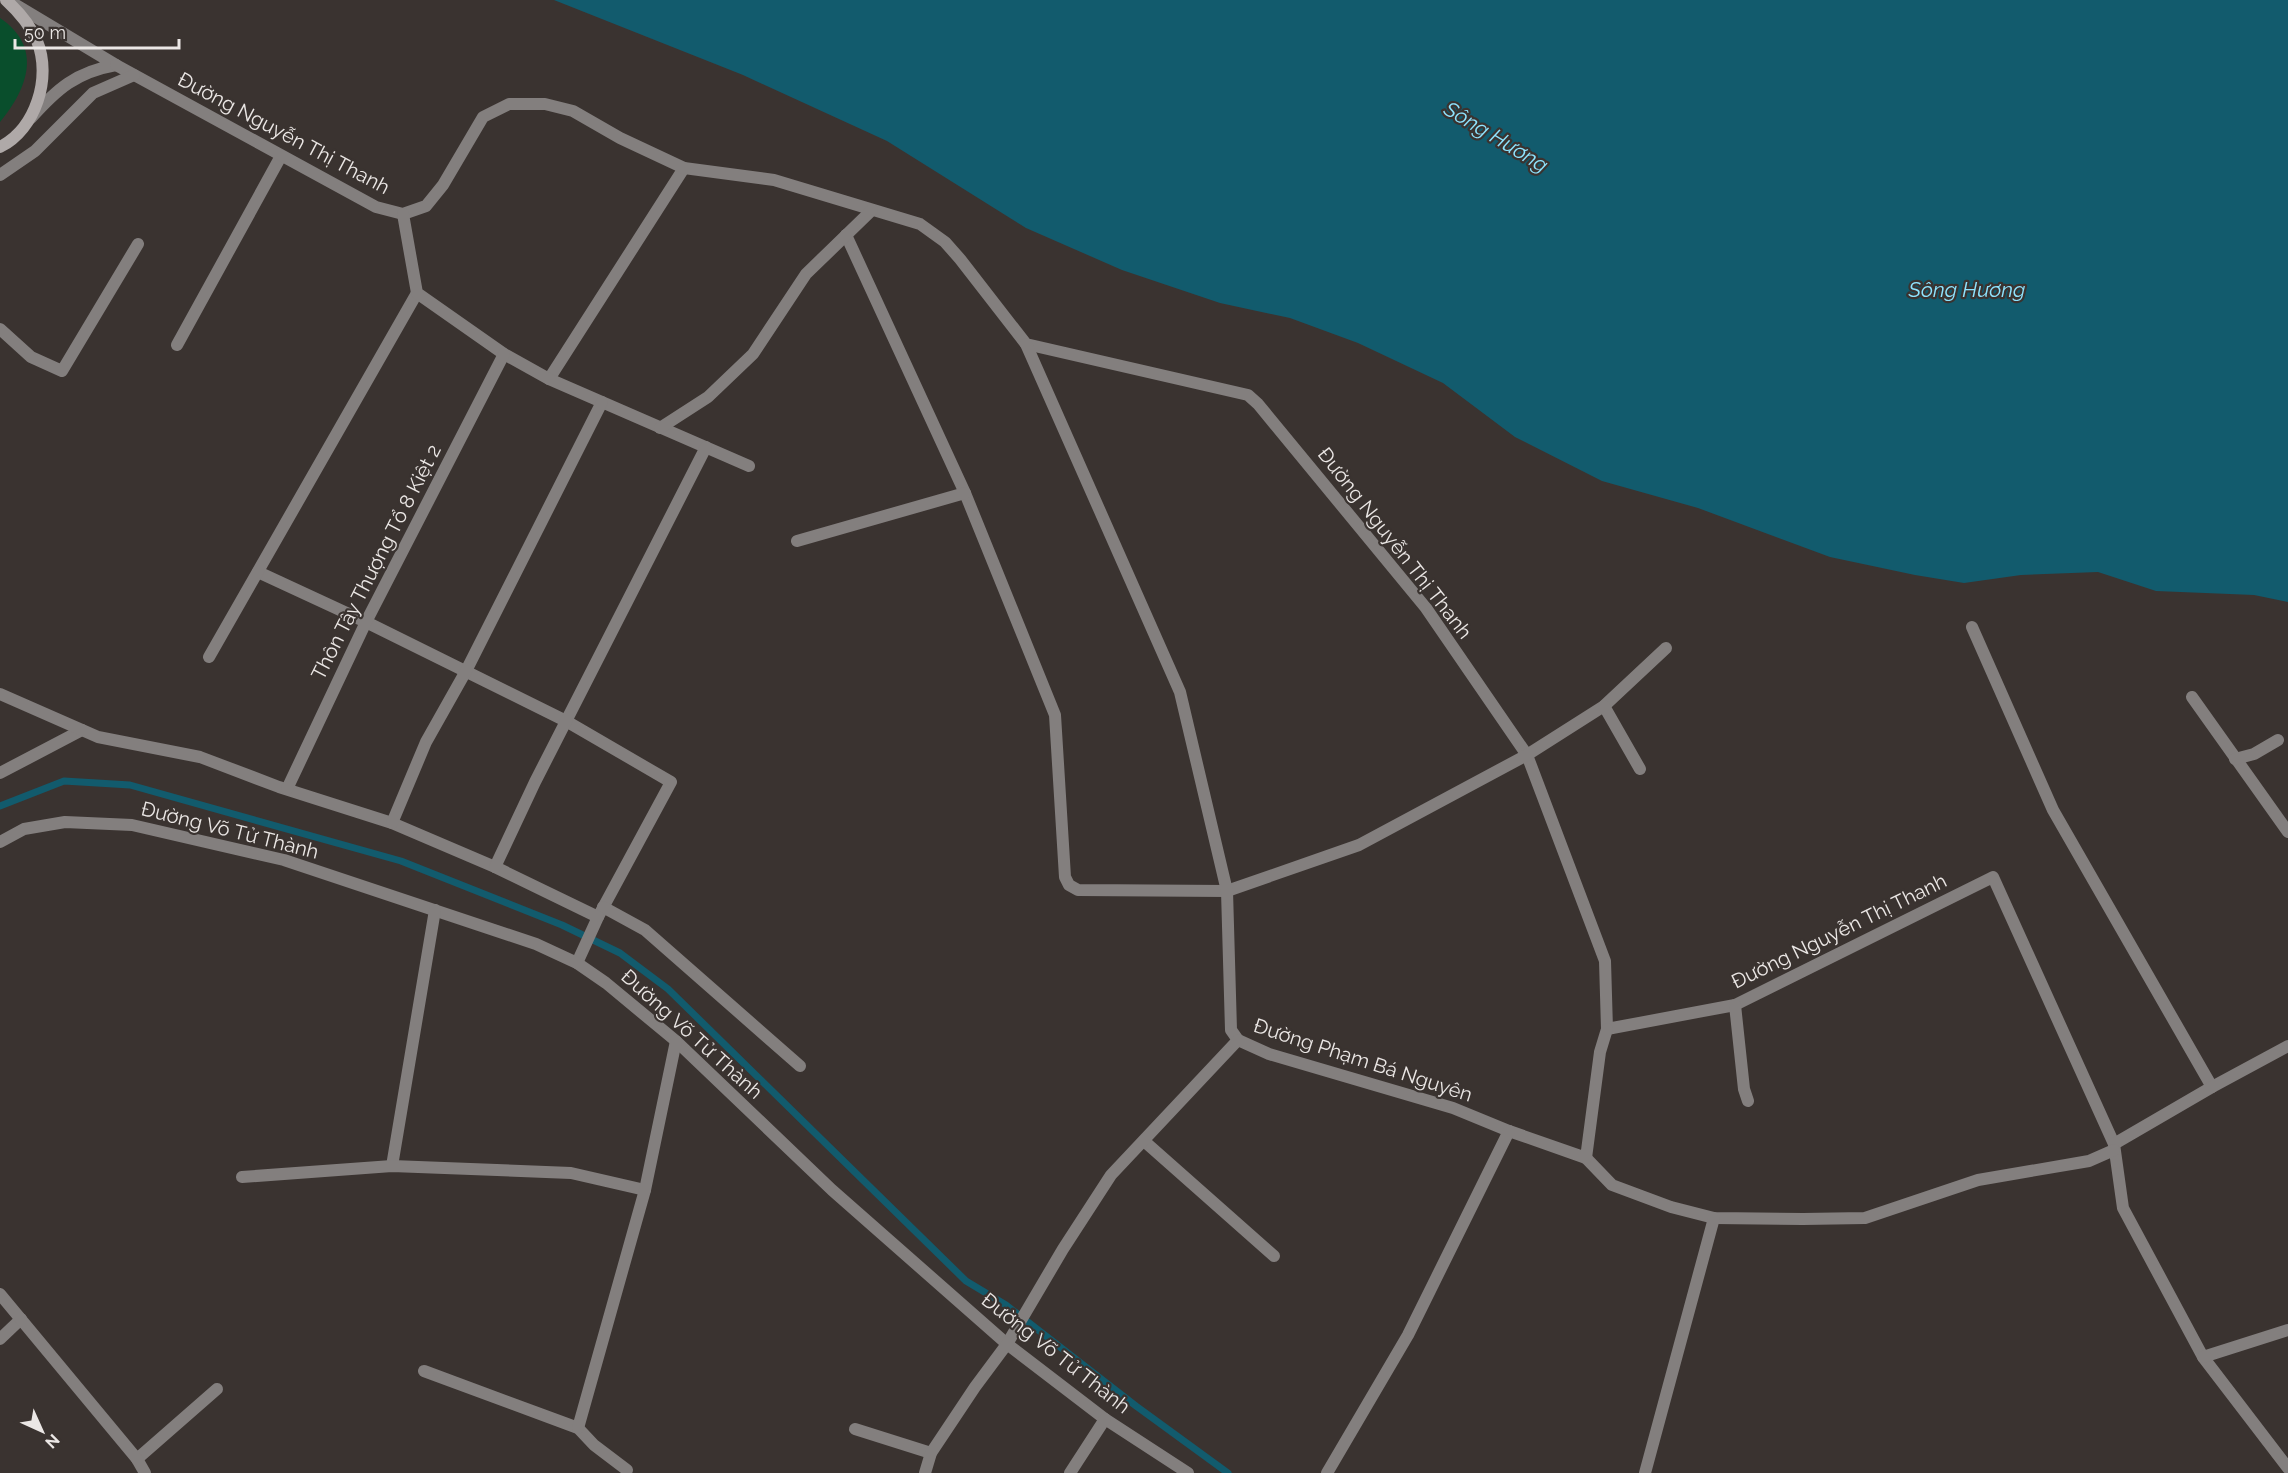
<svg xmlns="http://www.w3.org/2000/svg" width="2288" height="1473" font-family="Raleway,sans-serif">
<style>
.green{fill:#094e2c}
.water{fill:#125b6d}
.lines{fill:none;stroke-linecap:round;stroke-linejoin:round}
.stream{stroke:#125b6d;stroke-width:7}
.service{stroke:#837f7e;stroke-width:12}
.minor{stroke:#837f7e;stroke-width:12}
.tertiary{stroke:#837f7e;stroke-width:12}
.secondary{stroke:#afa9a8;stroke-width:12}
.labels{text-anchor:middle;stroke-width:4.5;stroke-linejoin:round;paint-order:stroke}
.street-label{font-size:20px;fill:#ebe7e5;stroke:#3a3330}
.water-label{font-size:21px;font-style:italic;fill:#8ee4fe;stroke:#3a3330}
</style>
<rect width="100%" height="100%" fill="#3a3330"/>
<path class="green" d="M0,18C43,47 28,88 0,122Z"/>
<polygon class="water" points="554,0 2288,0 2288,602 2254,595 2156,591 2098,572 2021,575 1964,583 1915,575 1830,557 1698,508 1602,481 1515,437 1443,383 1358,343 1290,318 1220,303 1122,270 1026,228 887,141 743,75"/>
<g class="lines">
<polyline class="stream" points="0,806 64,781 130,785 401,861 562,925 620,953 668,989 966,1281 1006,1305 1136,1406 1228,1473"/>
<g class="service">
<polyline points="0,329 31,357 62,371 138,244"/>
<polyline points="177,345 281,156"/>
<polyline points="549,379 684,168"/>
<polyline points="258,572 366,622"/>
<polyline points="209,657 417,293"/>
<polyline points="566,721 671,782 598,917"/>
<polyline points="0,773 82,730"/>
<polyline points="603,907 645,930 800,1066"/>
<polyline points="0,1339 21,1319"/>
<polyline points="424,1371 578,1428 594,1445 627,1470"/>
<polyline points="855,1429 931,1453"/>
<polyline points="137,1459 217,1389"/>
</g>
<g class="minor">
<path d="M11,2L116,65C76,72 57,89 31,118"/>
<polyline points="116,65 376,207 403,214 426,206 443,185 483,117 509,104 545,104 573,111 620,138 684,168 774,180 920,224 945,242 960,259 1026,344 1248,395 1258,404 1426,608 1527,755 1605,961 1607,1029 1735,1005 1993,877 2114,1144 2123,1208 2203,1357 2288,1468"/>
<polyline points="403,214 417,293 504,354 549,379 749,466"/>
<polyline points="846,235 965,493 1055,715 1065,877 1069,885 1078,890 1227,891 1359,845 1527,755 1604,706 1666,648"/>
<polyline points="1026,344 1180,692 1227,891 1231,1030 1238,1040"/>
<polyline points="660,428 708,397 753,354 806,274 872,210"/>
<polyline points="797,541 965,493"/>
<polyline points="366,622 566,721"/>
<polyline points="1972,627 2053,810 2212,1087"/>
<polyline points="0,694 98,737 200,757 279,787 392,823 495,867 598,917 577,963"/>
<polyline points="2192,697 2288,832"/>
<polyline points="1604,706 1640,769"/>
<polyline points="2235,759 2254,754 2278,740"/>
<polyline points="287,789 366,622 504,354"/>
<polyline points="392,823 426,742 466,671 602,402"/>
<polyline points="0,842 24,829 65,822 132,825 284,860 536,944 577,963 606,983 676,1041 832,1190 1007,1344 1105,1419 1188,1473"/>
<polyline points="495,867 535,782 706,447"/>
<polyline points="1735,1005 1744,1089 1748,1101"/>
<polyline points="1144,1141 1274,1256"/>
<polyline points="2114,1144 2212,1087 2288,1046"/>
<polyline points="1586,1158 1612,1185 1671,1207 1714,1218 1803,1219 1865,1218 1978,1180 2089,1161 2114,1150"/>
<polyline points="392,1166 435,910"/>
<polyline points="242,1177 392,1166 571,1173 645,1190"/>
<polyline points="0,1294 137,1459 145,1473"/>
<polyline points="2203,1357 2288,1330"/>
<polyline points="578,1428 645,1190 676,1041"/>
<polyline points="925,1473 931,1453 975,1387 1007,1344 1063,1249 1111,1175 1238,1040 1269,1054 1453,1108 1509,1131 1586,1158 1600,1052 1607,1029"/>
<polyline points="1070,1473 1105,1419"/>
<polyline points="1327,1473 1408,1335 1509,1131"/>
<polyline points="1645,1473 1714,1218"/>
</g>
<polyline class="tertiary" points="0,175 35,151 93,93 134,75"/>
<path class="secondary" d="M0,147C36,129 52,77 37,41C30,24 19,12 6,0"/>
</g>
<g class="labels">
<g class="street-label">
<text transform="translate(284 133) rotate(28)" y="7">Đường Nguyễn Thị Thanh</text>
<text transform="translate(1395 543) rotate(52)" y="7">Đường Nguyễn Thị Thanh</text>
<text transform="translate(376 562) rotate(-63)" y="7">Thôn Tây Thượng Tổ 8 Kiệt 2</text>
<text transform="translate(230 830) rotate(14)" y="7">Đường Võ Tử Thành</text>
<text transform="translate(1839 931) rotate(-26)" y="7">Đường Nguyễn Thị Thanh</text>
<text transform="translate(692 1034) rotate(42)" y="7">Đường Võ Tử Thành</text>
<text transform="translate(1363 1060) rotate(18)" y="7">Đường Phạm Bá Nguyên</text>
<text transform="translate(1056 1353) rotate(38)" y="7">Đường Võ Tử Thành</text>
</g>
<g class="water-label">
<text transform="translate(1496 137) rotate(31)" y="7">Sông Hương</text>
<text x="1967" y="297">Sông Hương</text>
</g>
</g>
<g transform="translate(42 1431) rotate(135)" stroke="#3a3330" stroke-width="4.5" paint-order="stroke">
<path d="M0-4.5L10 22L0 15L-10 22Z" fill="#ebe7e5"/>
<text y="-9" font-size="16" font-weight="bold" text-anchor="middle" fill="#ebe7e5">N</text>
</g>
<path d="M15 39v9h164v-9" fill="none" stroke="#ebe7e5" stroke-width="3"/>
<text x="24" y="39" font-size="18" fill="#ebe7e5" stroke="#3a3330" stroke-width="4.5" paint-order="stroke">50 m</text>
</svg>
